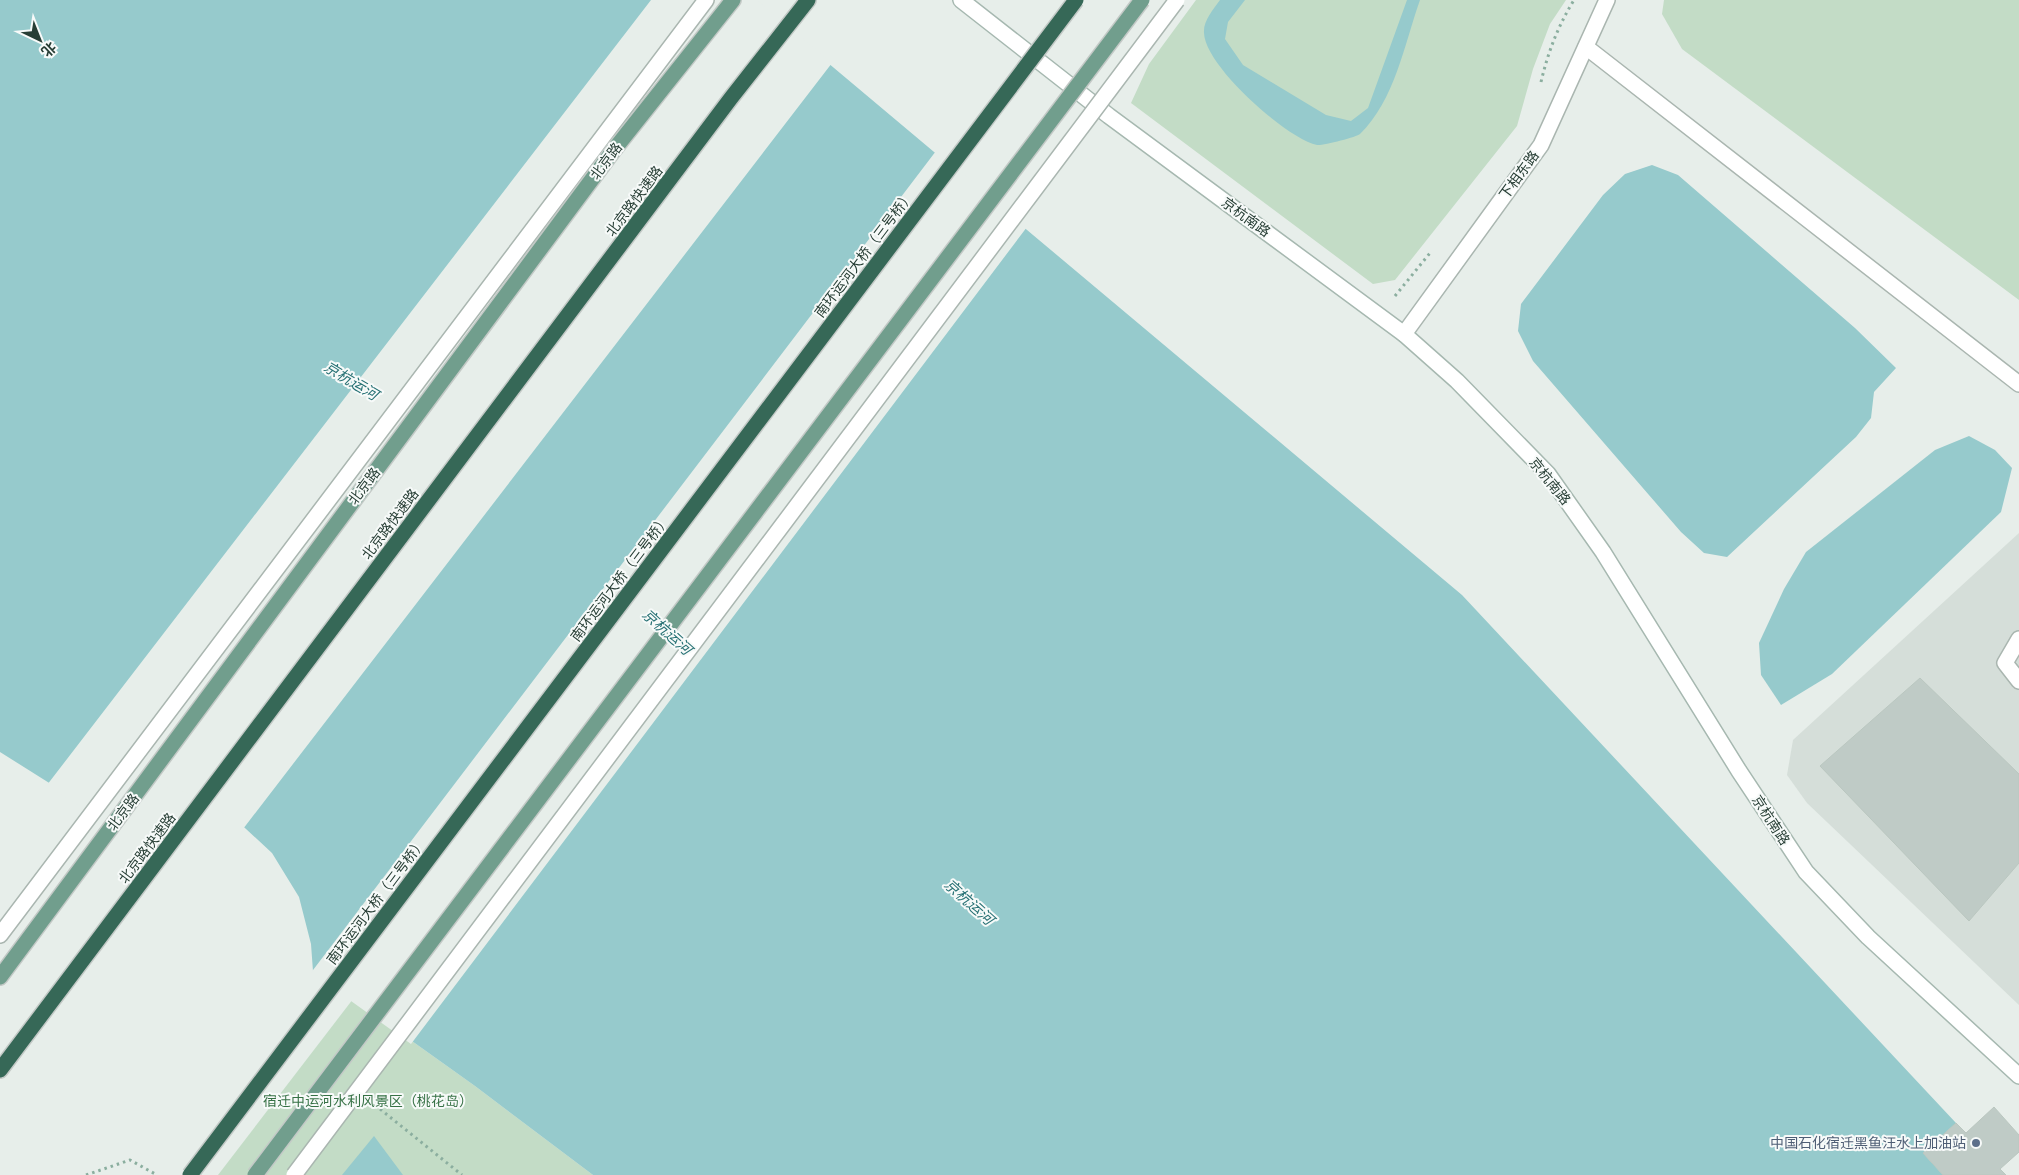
<svg xmlns="http://www.w3.org/2000/svg" width="2019" height="1175" font-family="'Fira Sans','Noto Sans SC',sans-serif">
<style>
.built{fill:#d5ded9}
.green{fill:#c3dcc6}
.water{fill:#96cacc}
.pier{fill:#e7eeea}
.building{fill:#bfcbc6;stroke:#bac7c0}
.lines{fill:none;stroke-linecap:round;stroke-linejoin:round}
.lane-casing{stroke:#aab6b0;stroke-width:18}
.street-casing{stroke:#aab6b0;stroke-width:18}
.secondary-casing{stroke:#a6b8b0;stroke-width:18}
.primary-casing{stroke:#c3c9c6;stroke-width:18}
.highway-casing{stroke:#c3c9c6;stroke-width:18}
.path{stroke:#8bae9f;stroke-width:3;stroke-dasharray:2.5 4;stroke-linecap:butt}
.lane{stroke:#fff;stroke-width:15}
.street{stroke:#fff;stroke-width:15}
.secondary{stroke:#fff;stroke-width:15}
.primary{stroke:#719e8d;stroke-width:15}
.highway{stroke:#366857;stroke-width:15}
.lane-bridge-casing{stroke:#aab6b0;stroke-width:18;stroke-linecap:butt}
.primary-bridge-casing{stroke:#c3c9c6;stroke-width:18;stroke-linecap:butt}
.highway-bridge-casing{stroke:#c3c9c6;stroke-width:18;stroke-linecap:butt}
.lane-bridge{stroke:#fff;stroke-width:15}
.primary-bridge{stroke:#719e8d;stroke-width:15}
.highway-bridge{stroke:#366857;stroke-width:15}
.service-dot{fill:#5c6f8a;stroke:#f7faf9;stroke-width:2}
.labels{text-anchor:middle;stroke-width:4;stroke-linejoin:round;paint-order:stroke}
.street-label{font-size:14px;fill:#273e35;stroke:#f7faf9}
.park-label{font-size:14px;fill:#367145;stroke:#f7faf9}
.service-label{font-size:14px;fill:#4e5e75;stroke:#f7faf9;text-anchor:end}
.water-label{font-size:15px;font-style:italic;fill:#277174;stroke:#f7faf9}
</style>
<rect width="100%" height="100%" fill="#e7eeea"/>
<polygon class="built" points="2019,533 2019,1005 1807,803 1787,775 1793,740"/>
<g class="green">
<polygon points="1196,0 1566,0 1550,24 1533,69 1517,126 1395,280 1373,284 1131,103 1149,64"/>
<polygon points="1664,0 2019,0 2019,300 1682,49 1662,14"/>
<polygon points="353,999 475,1086 593,1175 218,1175"/>
</g>
<g class="water">
<polygon points="0,0 753,0 1462,595 1956,1123 1923,1153 1943,1175 593,1175 475,1086 353,999 314,985 311,944 299,897 272,853 232,816 191,792 134,774 62,791 0,752"/>
<path d="M1220,0H1245L1228,22L1225,39L1243,65L1326,115L1351,121L1368,108L1407,0H1420C1404,45 1395,100 1360,134C1357,137 1322,146 1317,145C1286,138 1205,66 1204,33C1203,21 1213,10 1220,0Z"/>
<polygon points="1652,165 1678,175 1855,328 1896,368 1874,392 1871,418 1856,437 1727,557 1704,553 1681,532 1533,361 1518,331 1521,304 1603,195 1625,174"/>
<polygon points="1969,436 1995,450 2012,468 2001,512 1832,674 1781,705 1761,675 1759,643 1784,589 1806,552 1935,450"/>
<polygon points="374,1136 403,1175 342,1175"/>
</g>
<g class="pier">
<polygon points="651,0 757,0 832,63 243,829 231,818 190,794 135,777 125,784 140,810 118,825 91,814 47,785"/>
<polygon points="936,151 1027,227 411,1044 351,1001 313,987 310,974"/>
</g>
<g class="building">
<polygon points="1920,678 2019,774 2019,863 1969,921 1820,766"/>
<polygon points="1994,1107 2019,1135 2019,1152 2000,1169 2006,1175 1943,1175 1923,1153 1956,1123 1966,1133"/>
</g>
<g class="lines">
<defs>
<g id="lane">
<polyline points="1586,47 2019,384"/>
<polyline points="2019,639 2005,663 2019,681"/>
<polyline points="0,935 706,0"/>
</g>
<polyline id="street" points="1404,334 1541,145 1607,0"/>
<polyline id="secondary" points="961,0 1109,116 1404,334 1457,381 1548,474 1603,552 1739,771 1806,872 1868,937 2019,1076"/>
<polyline id="primary" points="0,977 613,151 733,0"/>
<polyline id="highway" points="0,1070 731,98 808,0"/>
</defs>
<use href="#lane" class="lane-casing"/>
<use href="#street" class="street-casing"/>
<use href="#secondary" class="secondary-casing"/>
<use href="#primary" class="primary-casing"/>
<use href="#highway" class="highway-casing"/>
<g class="path">
<path d="M1541,82C1548,52 1558,26 1574,0"/>
<polyline points="1395,296 1430,253"/>
<polyline points="375,1105 462,1175"/>
<polyline points="86,1175 130,1160 157,1175"/>
</g>
<use href="#lane" class="lane"/>
<use href="#street" class="street"/>
<use href="#secondary" class="secondary"/>
<use href="#primary" class="primary"/>
<use href="#highway" class="highway"/>
<defs>
<polyline id="lane-bridge" points="294,1175 1177,0"/>
<polyline id="primary-bridge" points="255,1175 1142,0"/>
<polyline id="highway-bridge" points="190,1175 1076,0"/>
</defs>
<use href="#lane-bridge" class="lane-bridge-casing"/>
<use href="#primary-bridge" class="primary-bridge-casing"/>
<use href="#highway-bridge" class="highway-bridge-casing"/>
<use href="#lane-bridge" class="lane-bridge"/>
<use href="#primary-bridge" class="primary-bridge"/>
<use href="#highway-bridge" class="highway-bridge"/>
</g>
<circle class="service-dot" cx="1976" cy="1143" r="5"/>
<g class="labels">
<g class="street-label">
<text transform="translate(606 161) rotate(-53)" y="5">北京路</text>
<text transform="translate(1519 175) rotate(-54)" y="5">下相东路</text>
<text transform="translate(634 201) rotate(-53)" y="5">北京路快速路</text>
<text transform="translate(1246 217) rotate(36)" y="5">京杭南路</text>
<text transform="translate(864 254) rotate(-53)" y="5">南环运河大桥（三号桥）</text>
<text transform="translate(1550 481) rotate(51)" y="5">京杭南路</text>
<text transform="translate(364 486) rotate(-53)" y="5">北京路</text>
<text transform="translate(390 524) rotate(-53)" y="5">北京路快速路</text>
<text transform="translate(620 578) rotate(-53)" y="5">南环运河大桥（三号桥）</text>
<text transform="translate(123 812) rotate(-53)" y="5">北京路</text>
<text transform="translate(1771 820) rotate(57)" y="5">京杭南路</text>
<text transform="translate(147 848) rotate(-53)" y="5">北京路快速路</text>
<text transform="translate(376 901) rotate(-53)" y="5">南环运河大桥（三号桥）</text>
</g>
<g class="park-label">
<text x="368" y="1106">宿迁中运河水利风景区（桃花岛）</text>
</g>
<g class="service-label">
<text x="1966" y="1148">中国石化宿迁黑鱼汪水上加油站</text>
</g>
<g class="water-label">
<text transform="translate(351 381) rotate(31)" y="5">京杭运河</text>
<text transform="translate(667 632) rotate(42)" y="5">京杭运河</text>
<text transform="translate(969 902) rotate(42)" y="5">京杭运河</text>
</g>
</g>
<g transform="translate(40 40) rotate(137)" stroke="#f7faf9" stroke-width="4" paint-order="stroke">
<path d="M0-4L9 19L0 12L-9 19Z" fill="#273e35"/>
<text y="-8" font-size="14" font-weight="bold" text-anchor="middle" fill="#273e35">北</text>
</g>
</svg>
